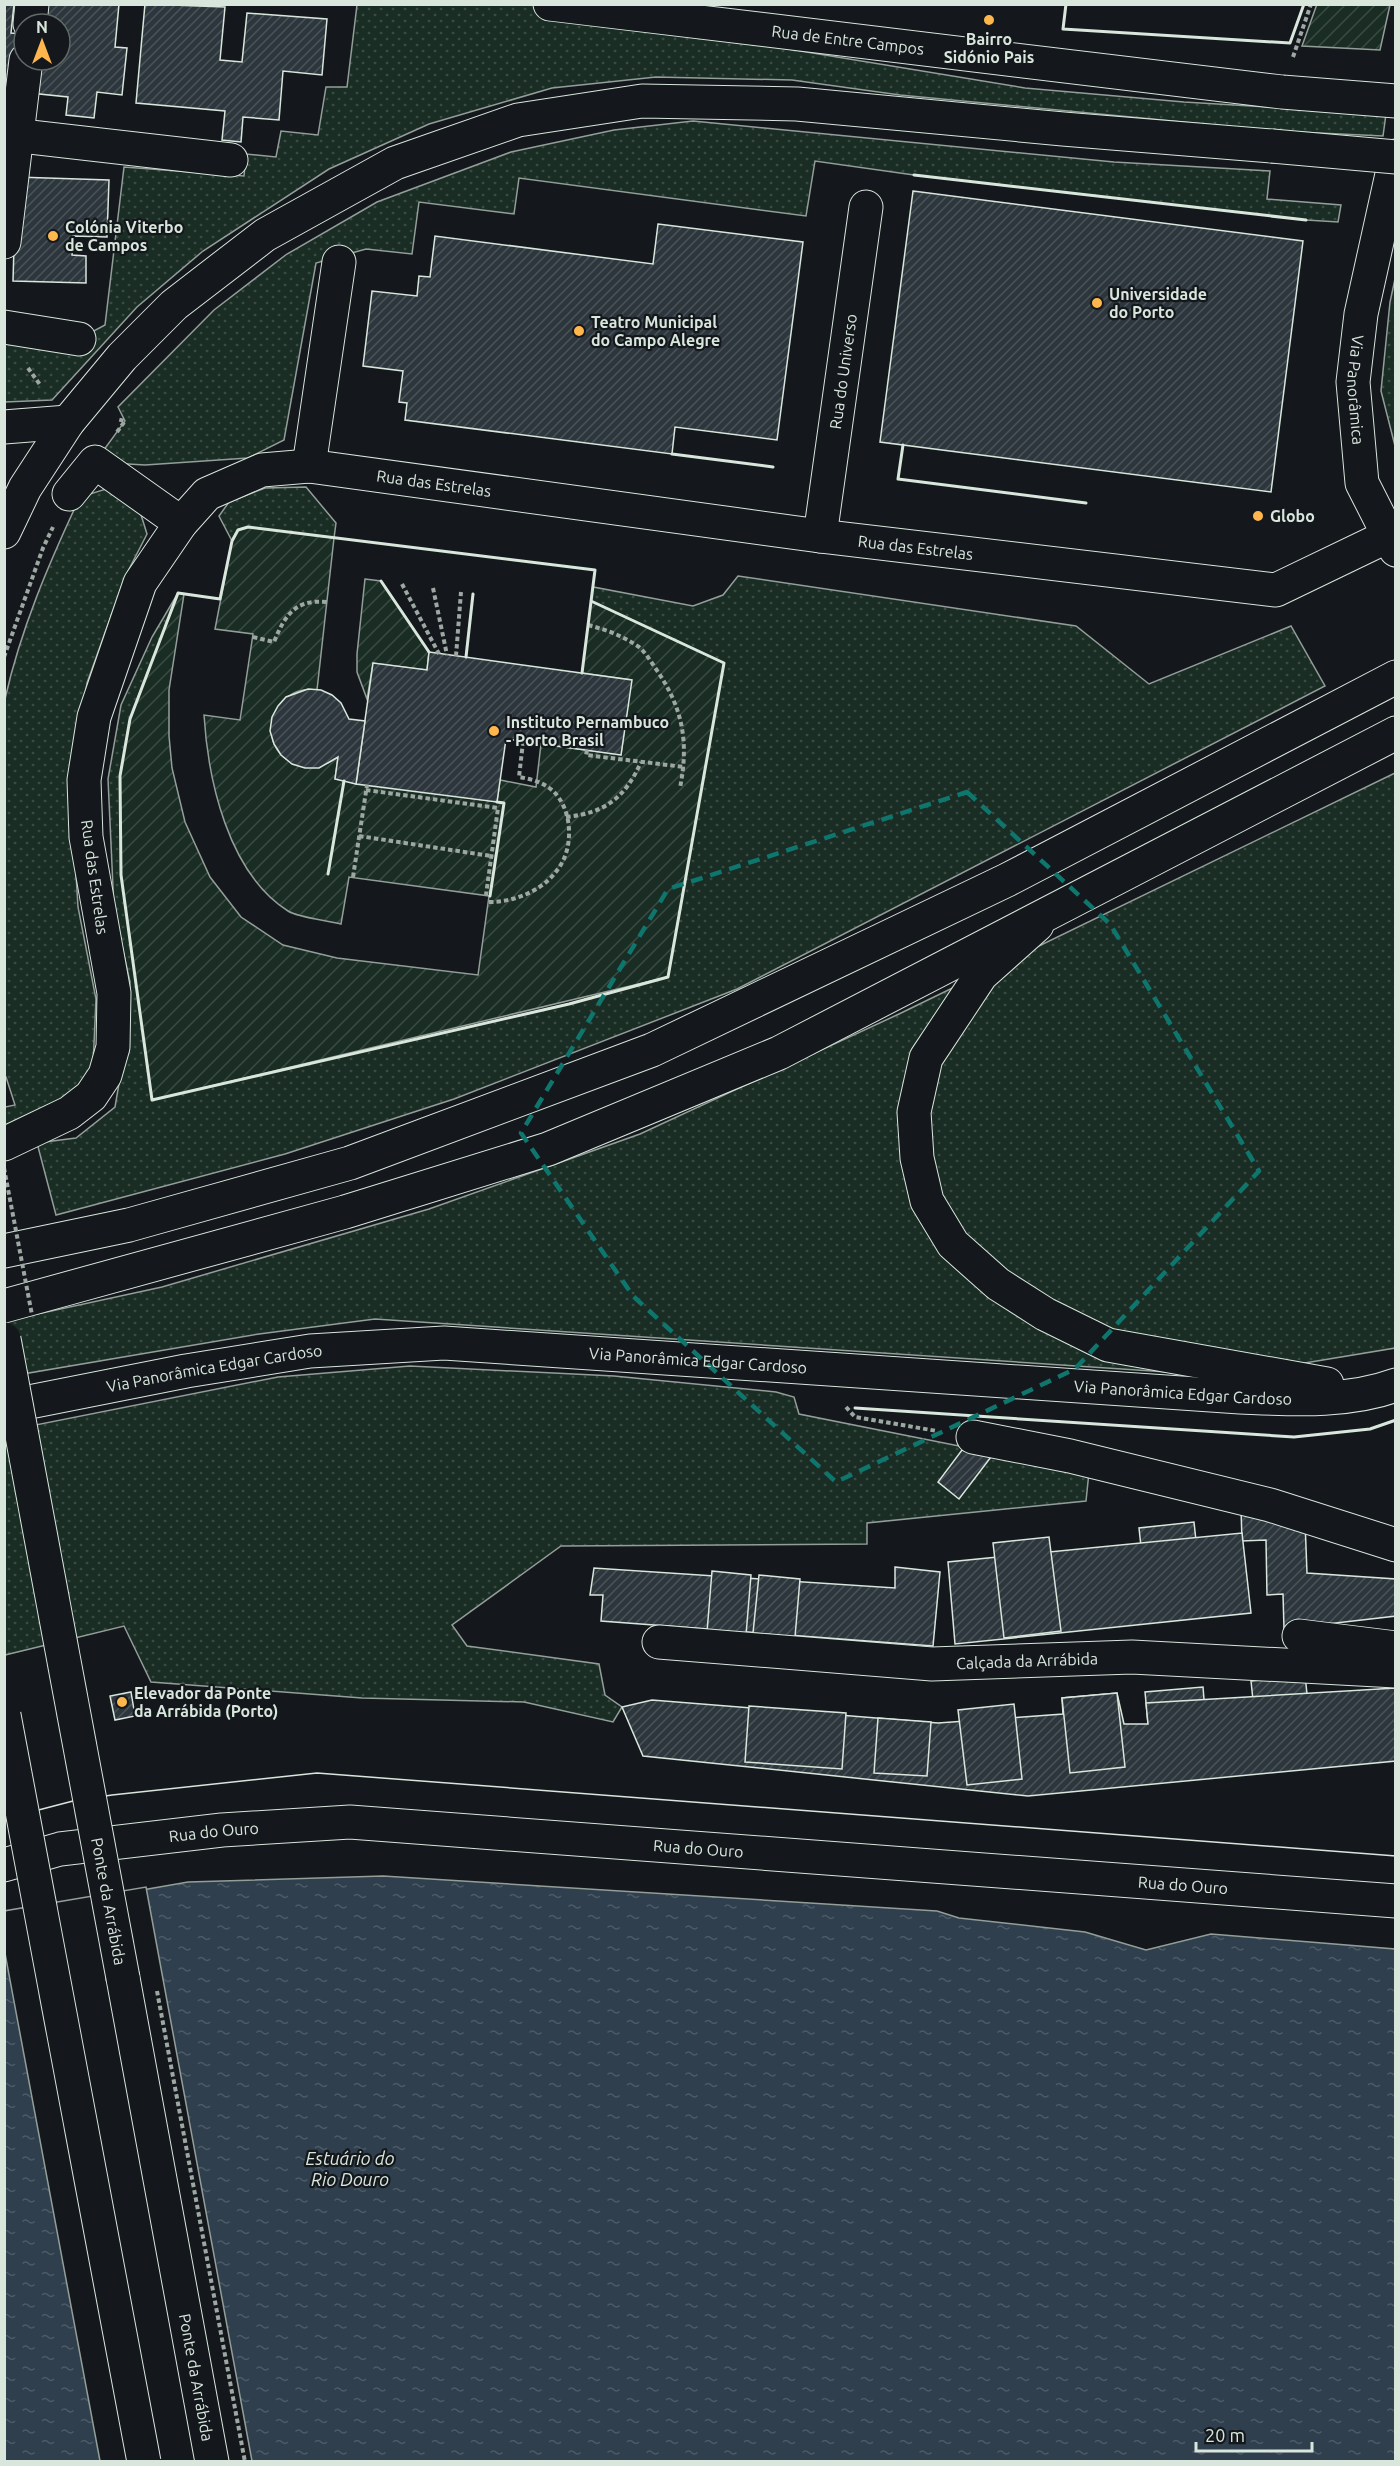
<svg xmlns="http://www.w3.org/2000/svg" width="1400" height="2466" font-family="Ubuntu,sans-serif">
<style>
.grass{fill:url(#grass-dots);stroke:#939e99;stroke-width:1.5}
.garden{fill:url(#garden-furrows);stroke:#939e99;stroke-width:1.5}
.water{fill:url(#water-ripples);stroke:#939e99;stroke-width:1.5}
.pier{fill:#14181c;stroke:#939e99;stroke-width:1.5}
.building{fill:url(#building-hatch);stroke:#d8e6dc;stroke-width:1.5}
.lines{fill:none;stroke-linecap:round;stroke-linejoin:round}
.minor-casing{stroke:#d8e6dc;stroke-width:35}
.major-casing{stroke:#d8e6dc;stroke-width:35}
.highway-casing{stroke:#d8e6dc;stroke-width:35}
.path{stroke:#9da8a2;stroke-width:4;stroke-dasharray:4.5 3;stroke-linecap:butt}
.minor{stroke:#14181c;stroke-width:33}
.major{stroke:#14181c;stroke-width:33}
.highway{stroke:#14181c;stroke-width:33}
.tram{stroke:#d8e6dc;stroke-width:1.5}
.highway-bridge-casing{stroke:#d8e6dc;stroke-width:35;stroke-linecap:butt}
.path-bridge{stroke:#9da8a2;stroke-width:4;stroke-dasharray:4.5 3;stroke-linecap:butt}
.highway-bridge{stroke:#14181c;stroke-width:33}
.wall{stroke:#d8e6dc;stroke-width:3}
.marked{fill:none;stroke:#0f766e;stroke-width:4.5;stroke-dasharray:12 8;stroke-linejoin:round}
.poi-dot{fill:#ffb74d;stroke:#14181c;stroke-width:2}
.labels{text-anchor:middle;stroke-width:4.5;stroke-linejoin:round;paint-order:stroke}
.poi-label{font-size:16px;font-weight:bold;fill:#d8e6dc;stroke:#14181c;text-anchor:start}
.street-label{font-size:16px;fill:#d8e6dc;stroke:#14181c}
.water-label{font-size:18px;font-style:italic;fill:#d8e6dc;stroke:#14181c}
</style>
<defs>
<pattern id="grass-dots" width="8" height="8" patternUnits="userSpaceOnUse" patternTransform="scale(1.5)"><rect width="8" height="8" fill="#1a2d24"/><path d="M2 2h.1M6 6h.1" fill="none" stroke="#3b4b43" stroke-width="1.8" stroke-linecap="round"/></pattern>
<pattern id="garden-furrows" width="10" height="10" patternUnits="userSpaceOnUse" patternTransform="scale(1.5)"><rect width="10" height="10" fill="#1a2d24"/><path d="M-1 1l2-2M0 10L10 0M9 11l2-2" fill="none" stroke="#3b4b43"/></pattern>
<pattern id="water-ripples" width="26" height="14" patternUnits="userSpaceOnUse" patternTransform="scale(1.5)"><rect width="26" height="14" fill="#2f3f4d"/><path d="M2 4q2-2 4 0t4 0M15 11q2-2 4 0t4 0" fill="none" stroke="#4c5b66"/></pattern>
<pattern id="building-hatch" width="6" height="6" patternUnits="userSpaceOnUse" patternTransform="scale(1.5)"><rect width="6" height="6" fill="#2c363c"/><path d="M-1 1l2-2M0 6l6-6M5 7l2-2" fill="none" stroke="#4a5358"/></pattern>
</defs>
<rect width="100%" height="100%" fill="#14181c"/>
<g class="grass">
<polygon points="357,5 550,5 764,45 1025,88 1184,102 1386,114 1383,136 1276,131 900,95 792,80 656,77 552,88 429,124 329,169 203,251 137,307 52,400 5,402 4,327 79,339 105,325 124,167 244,176 246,154 276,157 281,131 318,135 326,87 347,87"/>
<polygon points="693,121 1114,162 1270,171 1267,199 1341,205 1338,222 1306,220 914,175 815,161 806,216 519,178 514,214 419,202 412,254 366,249 316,263 284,440 248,458 145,465 95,462 125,421 118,407 214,310 287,254 377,202 511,152 614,130"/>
<polygon points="1395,279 1396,446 1395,446 1381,391 1390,302"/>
<path d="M119,485L137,502L147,534L125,577L87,683L71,791L78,907L96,999L93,1066L62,1107L5,1127V1107L15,1105L6,1077H5V699C21,628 49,563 80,497Z"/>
<polygon points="306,487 336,523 334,538 248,527 238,530 232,541 219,516 229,502 265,488"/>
<polygon points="738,576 1076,626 1149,684 1291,626 1325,686 737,989 454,1099 285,1154 56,1215 37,1143 76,1138 115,1107 128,1031 130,982 114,909 108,779 121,705 152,637 178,593 130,719 121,875 152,1099 569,1004 668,977 724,663 591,601 593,587 693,606 723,595"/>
<polygon points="1395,773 1395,1348 1227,1376 375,1319 259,1334 5,1377 5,1321 162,1287 429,1209 640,1134 899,1014"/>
<polygon points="410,1366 614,1376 776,1392 794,1397 799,1414 1089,1472 1086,1501 867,1523 867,1544 561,1546 452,1625 467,1646 599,1664 605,1695 622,1707 613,1722 524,1702 362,1698 151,1682 124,1626 5,1655 5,1431 278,1377"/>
</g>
<g class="garden">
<polygon points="1317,4 1390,5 1380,50 1302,46"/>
<path d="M248,527L334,538L317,690C266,683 253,758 303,765C318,767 326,766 338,757L335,779L497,802L500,780L536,787L541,744L621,755L631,680L582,673L591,601L724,663L668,977L152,1100L121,875L120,776L130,719L178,593L184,594L169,690V736L172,768L185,822L210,877L241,917L283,945L337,958L478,975L489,896L349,877L341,924C327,920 299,918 288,911C228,873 208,780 204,715L240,720L253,634L215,629L232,541L238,530Z"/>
<polygon points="365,579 381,581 429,652 427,670 373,663 367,699 357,672 357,654"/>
</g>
<polygon class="water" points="383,1876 937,1911 959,1918 1085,1932 1146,1950 1211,1934 1395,1949 1395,2461 5,2462 5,1914 188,1882"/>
<polygon class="pier" points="146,1887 252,2461 100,2461 4,1948 4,1911"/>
<g class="building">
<polygon points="4,4 14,4 11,33 24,34 16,113 4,112"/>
<polygon points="40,4 119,4 115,47 127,48 122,95 97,92 94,118 66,115 68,97 30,93 34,60 60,60 60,24 38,24"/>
<polygon points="145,4 225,7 220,60 242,62 247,13 327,19 322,75 283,71 279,120 243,117 241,142 222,140 225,111 136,103"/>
<polygon points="16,177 109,180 107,237 73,236 72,255 86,256 86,283 13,281"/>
<polygon points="913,191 1303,241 1271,492 880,442"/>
<polygon points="658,224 803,242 777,440 675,427 672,454 405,420 407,403 399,402 403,371 363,366 372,291 417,296 419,276 430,277 435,236 653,264"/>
<polygon points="429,652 632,680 621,755 506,739 497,802 356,784 373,663 427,670"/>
<polygon points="308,689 321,690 332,695 341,703 349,719 365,721 356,784 335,779 338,757 319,768 305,768 292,764 281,755 274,744 270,731 272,717 278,706 286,697"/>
<polygon points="962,1450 991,1457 959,1499 938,1482"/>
<polygon points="1241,1508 1305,1521 1307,1573 1396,1579 1396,1616 1284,1629 1283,1594 1267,1595 1266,1540 1242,1541"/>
<polygon points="1194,1522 1204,1617 1149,1622 1139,1528"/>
<polygon points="1242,1533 1251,1613 955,1644 948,1562"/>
<polygon points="1049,1537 1061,1631 1004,1638 993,1543"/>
<polygon points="895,1567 940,1572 933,1646 601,1621 603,1595 590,1595 594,1568 895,1588"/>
<polygon points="712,1571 751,1575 746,1635 707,1632"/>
<polygon points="759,1575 800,1579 795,1637 753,1633"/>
<polygon points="1305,1675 1313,1751 1259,1758 1251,1681"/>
<polygon points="1203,1687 1209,1760 1152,1766 1145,1692"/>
<polygon points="1396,1688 1396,1742 1345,1746 1340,1693"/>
<polygon points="1396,1688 1396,1761 1028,1796 643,1756 622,1707 652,1700 938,1723 1063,1714 1062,1698 1117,1693 1124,1724 1148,1724 1146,1703"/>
<polygon points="131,1692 135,1716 115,1720 110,1696"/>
<polygon points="1117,1693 1125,1767 1070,1773 1062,1698"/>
<polygon points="1014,1704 1022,1779 967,1785 958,1710"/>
<polygon points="749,1706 846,1713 842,1769 745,1762"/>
<polygon points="878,1718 931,1722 927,1776 874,1773"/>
</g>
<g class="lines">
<defs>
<g id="minor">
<path id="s1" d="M550,4L1282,92L1396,101"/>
<polyline points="30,24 32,4"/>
<polyline points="4,134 231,160"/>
<path id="s2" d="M1396,156L1361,314L1353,382L1362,483L1396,550"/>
<polyline points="4,242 26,60"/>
<polyline points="4,327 79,339"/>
<polyline points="4,427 68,422"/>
<polyline points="309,466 339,262"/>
<polyline points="69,494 95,462 181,523"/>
<path id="s3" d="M820,536L866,207"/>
<polyline points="1037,925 981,975 926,1058 914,1112 917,1158 927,1201 953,1244 998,1284 1045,1314 1108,1345 1327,1384"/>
<path id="s4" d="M4,1144L69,1113L91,1096L105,1075L113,1047L114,993L86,837L84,780L94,717L140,583L181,523L207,494L262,470L309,466L820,536L1276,590L1388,536"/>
<path id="s5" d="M4,1407L186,1371L310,1351L444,1343L1240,1397C1291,1399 1347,1403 1396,1385"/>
<polyline points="973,1437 1070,1456 1270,1505 1396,1545"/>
<polyline points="1299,1636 1396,1648"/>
<path id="s6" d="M659,1642L932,1664L1132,1657L1396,1671"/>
</g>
<g id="major">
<path id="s7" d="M4,1865L60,1849L222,1830L350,1822L1396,1901"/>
</g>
<g id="highway">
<polyline points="4,532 25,488 68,422 122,357 174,305 265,235 395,163 518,120 642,101 797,104 1063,129 1272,146"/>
<polyline points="4,1251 129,1225 350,1163 652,1050 1007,880 1396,677"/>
<polyline points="4,1306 345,1212 548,1149 779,1053 1396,733"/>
<path id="s8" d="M123,1978L212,2462"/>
</g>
</defs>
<use href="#minor" class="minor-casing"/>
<use href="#major" class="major-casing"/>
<use href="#highway" class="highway-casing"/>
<g class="path">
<polyline points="1293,57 1311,4"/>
<polyline points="28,368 41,386"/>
<polyline points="117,432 125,421 117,419"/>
<polyline points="402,584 439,654"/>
<polyline points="433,588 447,655"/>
<path d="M588,625C607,630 623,636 639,647C646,653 651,662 656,669C683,708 689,742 680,788"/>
<path d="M253,637L274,642C285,615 295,599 327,602"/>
<polyline points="456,656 461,592"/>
<polyline points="4,657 43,548 53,527"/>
<polyline points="587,750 586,755 684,767"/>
<polyline points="366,790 498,808 486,895"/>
<path d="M566,817C605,813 625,798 641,762"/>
<polyline points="359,836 491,856"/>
<polyline points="353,877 367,785"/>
<path d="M489,902C514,902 543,891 558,869C574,848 573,810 553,791C543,782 531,779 519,777L523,742"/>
<polyline points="846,1407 855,1417 937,1431"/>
</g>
<use href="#minor" class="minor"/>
<use href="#major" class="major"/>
<use href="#highway" class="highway"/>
<polyline class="tram" points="4,1819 73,1801 112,1795 317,1773 1396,1856"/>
<defs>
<g id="highway-bridge">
<polyline points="1272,146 1396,157"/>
<path id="s9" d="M4,1339L123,1978"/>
<polyline points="4,1715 144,2462"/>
</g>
</defs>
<use href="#highway-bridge" class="highway-bridge-casing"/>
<g class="path-bridge">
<polyline points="4,1168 32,1315"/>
<polyline points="157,1991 245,2462"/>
</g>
<use href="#highway-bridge" class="highway-bridge"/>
<g class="wall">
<polyline points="1066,4 1063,29 1290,43 1304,4"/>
<polyline points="914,175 1306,220"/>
<polyline points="903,445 898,479 1086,503"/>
<polyline points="672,454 773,467"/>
<polyline points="381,581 429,652"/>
<polyline points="466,657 473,594"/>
<polyline points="582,673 595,570 248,527 238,530 232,541 220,599 178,593 130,719 120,776 121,875 152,1100 569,1004 668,977 724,663 591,601"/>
<polyline points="328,874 344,781"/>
<polyline points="490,896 504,803 497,802"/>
<polyline points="855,1408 1294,1437 1370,1429 1396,1420"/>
</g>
</g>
<path class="marked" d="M967,792L1110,924L1259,1171L1075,1369L836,1482L633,1296L521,1133L668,889Z"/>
<g class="poi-dot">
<circle cx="989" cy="20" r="6"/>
<circle cx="53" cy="236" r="6"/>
<circle cx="1097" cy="303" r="6"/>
<circle cx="579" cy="331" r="6"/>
<circle cx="1258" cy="516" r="6"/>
<circle cx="494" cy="731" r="6"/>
<circle cx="122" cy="1702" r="6"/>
</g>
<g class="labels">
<g class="poi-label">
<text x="989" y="45" text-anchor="middle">Bairro<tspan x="989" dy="18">Sidónio Pais</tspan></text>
<text x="65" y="233">Colónia Viterbo<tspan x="65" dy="18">de Campos</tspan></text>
<text x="1109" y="300">Universidade<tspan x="1109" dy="18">do Porto</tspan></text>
<text x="591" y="328">Teatro Municipal<tspan x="591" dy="18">do Campo Alegre</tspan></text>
<text x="1270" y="522">Globo</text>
<text x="506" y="728">Instituto Pernambuco<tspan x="506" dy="18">- Porto Brasil</tspan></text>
<text x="134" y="1699">Elevador da Ponte<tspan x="134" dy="18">da Arrábida (Porto)</tspan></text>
</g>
<g class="street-label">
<text dy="6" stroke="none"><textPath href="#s1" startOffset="300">Rua de Entre Campos</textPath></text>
<text dy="6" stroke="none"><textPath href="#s3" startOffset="166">Rua do Universo</textPath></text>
<text dy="6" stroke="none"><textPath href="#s2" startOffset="238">Via Panorâmica</textPath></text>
<text dy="6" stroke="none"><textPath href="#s4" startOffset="974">Rua das Estrelas</textPath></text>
<text dy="6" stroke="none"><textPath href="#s4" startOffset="1460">Rua das Estrelas</textPath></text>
<text transform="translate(95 877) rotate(82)" y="6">Rua das Estrelas</text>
<text dy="6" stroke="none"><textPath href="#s5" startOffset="700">Via Panorâmica Edgar Cardoso</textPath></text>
<text dy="6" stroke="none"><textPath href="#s5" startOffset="214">Via Panorâmica Edgar Cardoso</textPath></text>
<text dy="6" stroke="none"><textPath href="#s5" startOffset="1186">Via Panorâmica Edgar Cardoso</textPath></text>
<text dy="6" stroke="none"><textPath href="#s6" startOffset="369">Calçada da Arrábida</textPath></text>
<text dy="6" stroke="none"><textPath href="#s7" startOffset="213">Rua do Ouro</textPath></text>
<text dy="6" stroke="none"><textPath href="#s7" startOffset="699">Rua do Ouro</textPath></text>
<text dy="6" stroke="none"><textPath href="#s7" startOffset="1185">Rua do Ouro</textPath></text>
<text dy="6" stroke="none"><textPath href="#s9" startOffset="572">Ponte da Arrábida</textPath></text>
<text dy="6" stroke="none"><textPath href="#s8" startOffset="406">Ponte da Arrábida</textPath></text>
</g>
<g class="water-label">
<text x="350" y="2165">Estuário do<tspan x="350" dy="21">Rio Douro</tspan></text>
</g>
</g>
<rect width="1400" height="2466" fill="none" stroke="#d8e6dc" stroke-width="12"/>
<g transform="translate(42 42)"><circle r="28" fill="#14181c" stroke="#626a69" stroke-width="1.5"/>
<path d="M0-4.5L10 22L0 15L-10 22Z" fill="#ffb74d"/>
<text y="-9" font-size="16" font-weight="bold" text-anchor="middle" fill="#d8e6dc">N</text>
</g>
<path d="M1196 2442v9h116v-9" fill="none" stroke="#d8e6dc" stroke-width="3"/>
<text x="1205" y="2442" font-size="18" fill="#d8e6dc" stroke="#14181c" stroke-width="4.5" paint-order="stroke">20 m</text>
</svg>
